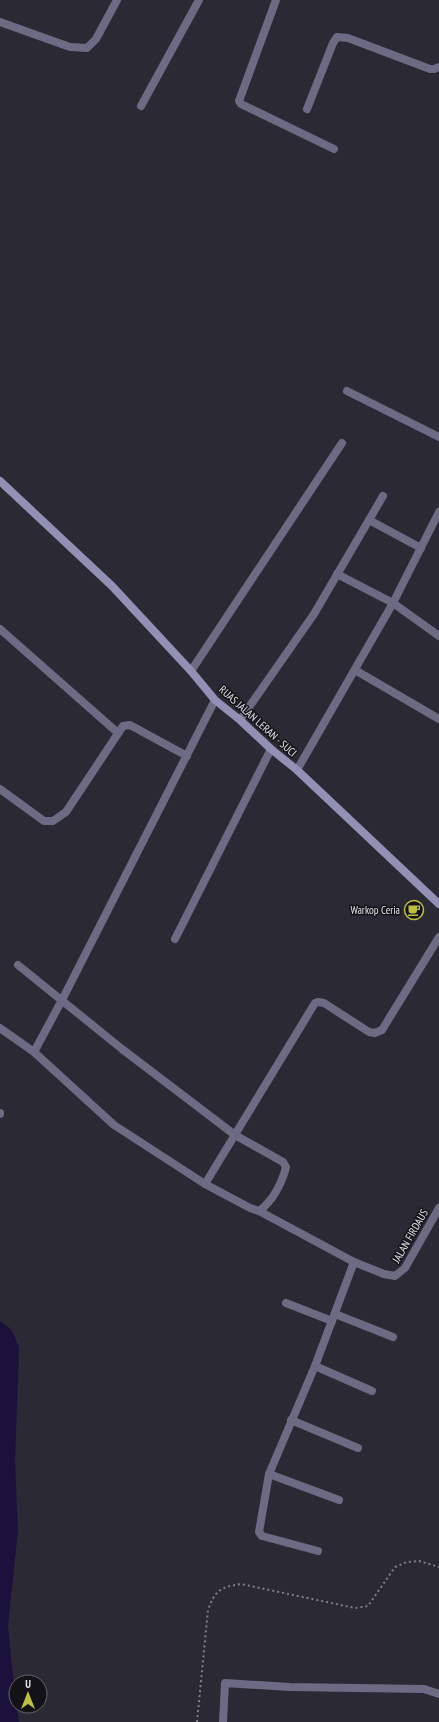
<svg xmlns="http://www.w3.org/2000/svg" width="439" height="1722" font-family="'PT Sans Narrow',sans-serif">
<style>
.water{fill:#1b113d}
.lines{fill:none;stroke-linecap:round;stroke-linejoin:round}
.path{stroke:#82818a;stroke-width:2;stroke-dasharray:2 3;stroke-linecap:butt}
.minor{stroke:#6d6b83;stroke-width:8}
.secondary{stroke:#9390b5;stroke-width:8}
.labels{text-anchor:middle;stroke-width:3;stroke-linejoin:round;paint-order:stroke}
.street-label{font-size:11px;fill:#e4e4eb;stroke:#131217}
.poi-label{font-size:11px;fill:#e4e4eb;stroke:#131217;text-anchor:end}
</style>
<rect width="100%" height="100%" fill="#2a2934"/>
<polygon class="water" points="0,1321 11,1329 19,1347 15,1463 18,1531 8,1625 16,1706 17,1706 19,1722 0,1722"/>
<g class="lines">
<path class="path" d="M197,1722L208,1610C215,1590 221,1587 241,1584L355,1608L368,1606L395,1567L407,1562L419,1561L439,1567"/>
<g class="minor">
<polyline points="276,0 239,101 241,104 334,149"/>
<polyline points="0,22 70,47 87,48 96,39 117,0"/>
<polyline points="141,106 199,0"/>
<polyline points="307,109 333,43 337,37 348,38 430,69 434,69 439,67"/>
<polyline points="347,391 439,437"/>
<polyline points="369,520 421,548"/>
<polyline points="337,574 393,603 439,636"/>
<polyline points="0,629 118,733"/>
<polyline points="355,670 439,719"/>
<polyline points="191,671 342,443"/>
<polyline points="240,720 314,614 383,496"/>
<polyline points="297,770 393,603 439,512"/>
<polyline points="0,789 44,821 53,821 66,812 123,726 130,725 187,756"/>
<polyline points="175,939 271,749"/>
<path d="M0,1028L34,1052L114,1125L205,1184L250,1208L259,1211C273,1201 282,1183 286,1167L283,1162L235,1135L122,1049L18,965"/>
<polyline points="34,1052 62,1000 215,700"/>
<polyline points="0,1113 0,1114"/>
<polyline points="205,1184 315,1003 318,1002 324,1003 369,1032 375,1033 382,1030 439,937"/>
<polyline points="259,1211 354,1262 384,1274 395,1276 405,1268 439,1208"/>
<polyline points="286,1303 332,1321"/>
<polyline points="335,1314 393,1337"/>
<polyline points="315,1366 372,1391"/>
<polyline points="291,1420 358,1448"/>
<polyline points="269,1474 339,1500"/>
<polyline points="318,1551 262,1536 259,1532 269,1474 315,1366 354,1262"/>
<polyline points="223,1722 225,1683 290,1687 424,1689 439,1694"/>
</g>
<polyline class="secondary" points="0,481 112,586 191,671 215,700 240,720 271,749 297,770 439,904"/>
</g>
<defs>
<symbol id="cafe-ring" viewBox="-11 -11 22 22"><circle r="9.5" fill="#131217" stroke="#bebe42" stroke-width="1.5"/><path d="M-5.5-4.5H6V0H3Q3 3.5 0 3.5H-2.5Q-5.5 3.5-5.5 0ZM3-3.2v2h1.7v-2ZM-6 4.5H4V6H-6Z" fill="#bebe42"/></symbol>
</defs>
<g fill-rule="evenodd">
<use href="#cafe-ring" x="403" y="899" width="22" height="22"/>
</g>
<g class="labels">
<g class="street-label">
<text transform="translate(258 721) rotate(42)" y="4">RUAS JALAN LERAN - SUCI</text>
<text transform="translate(410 1236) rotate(-60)" y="4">JALAN FIRDAUS</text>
</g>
<g class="poi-label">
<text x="400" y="914">Warkop Ceria</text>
</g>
</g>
<g transform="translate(28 1694)"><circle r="19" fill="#131217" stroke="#67666c"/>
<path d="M0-3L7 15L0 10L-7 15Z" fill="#bebe42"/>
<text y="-6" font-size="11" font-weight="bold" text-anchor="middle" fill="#e4e4eb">U</text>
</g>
</svg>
